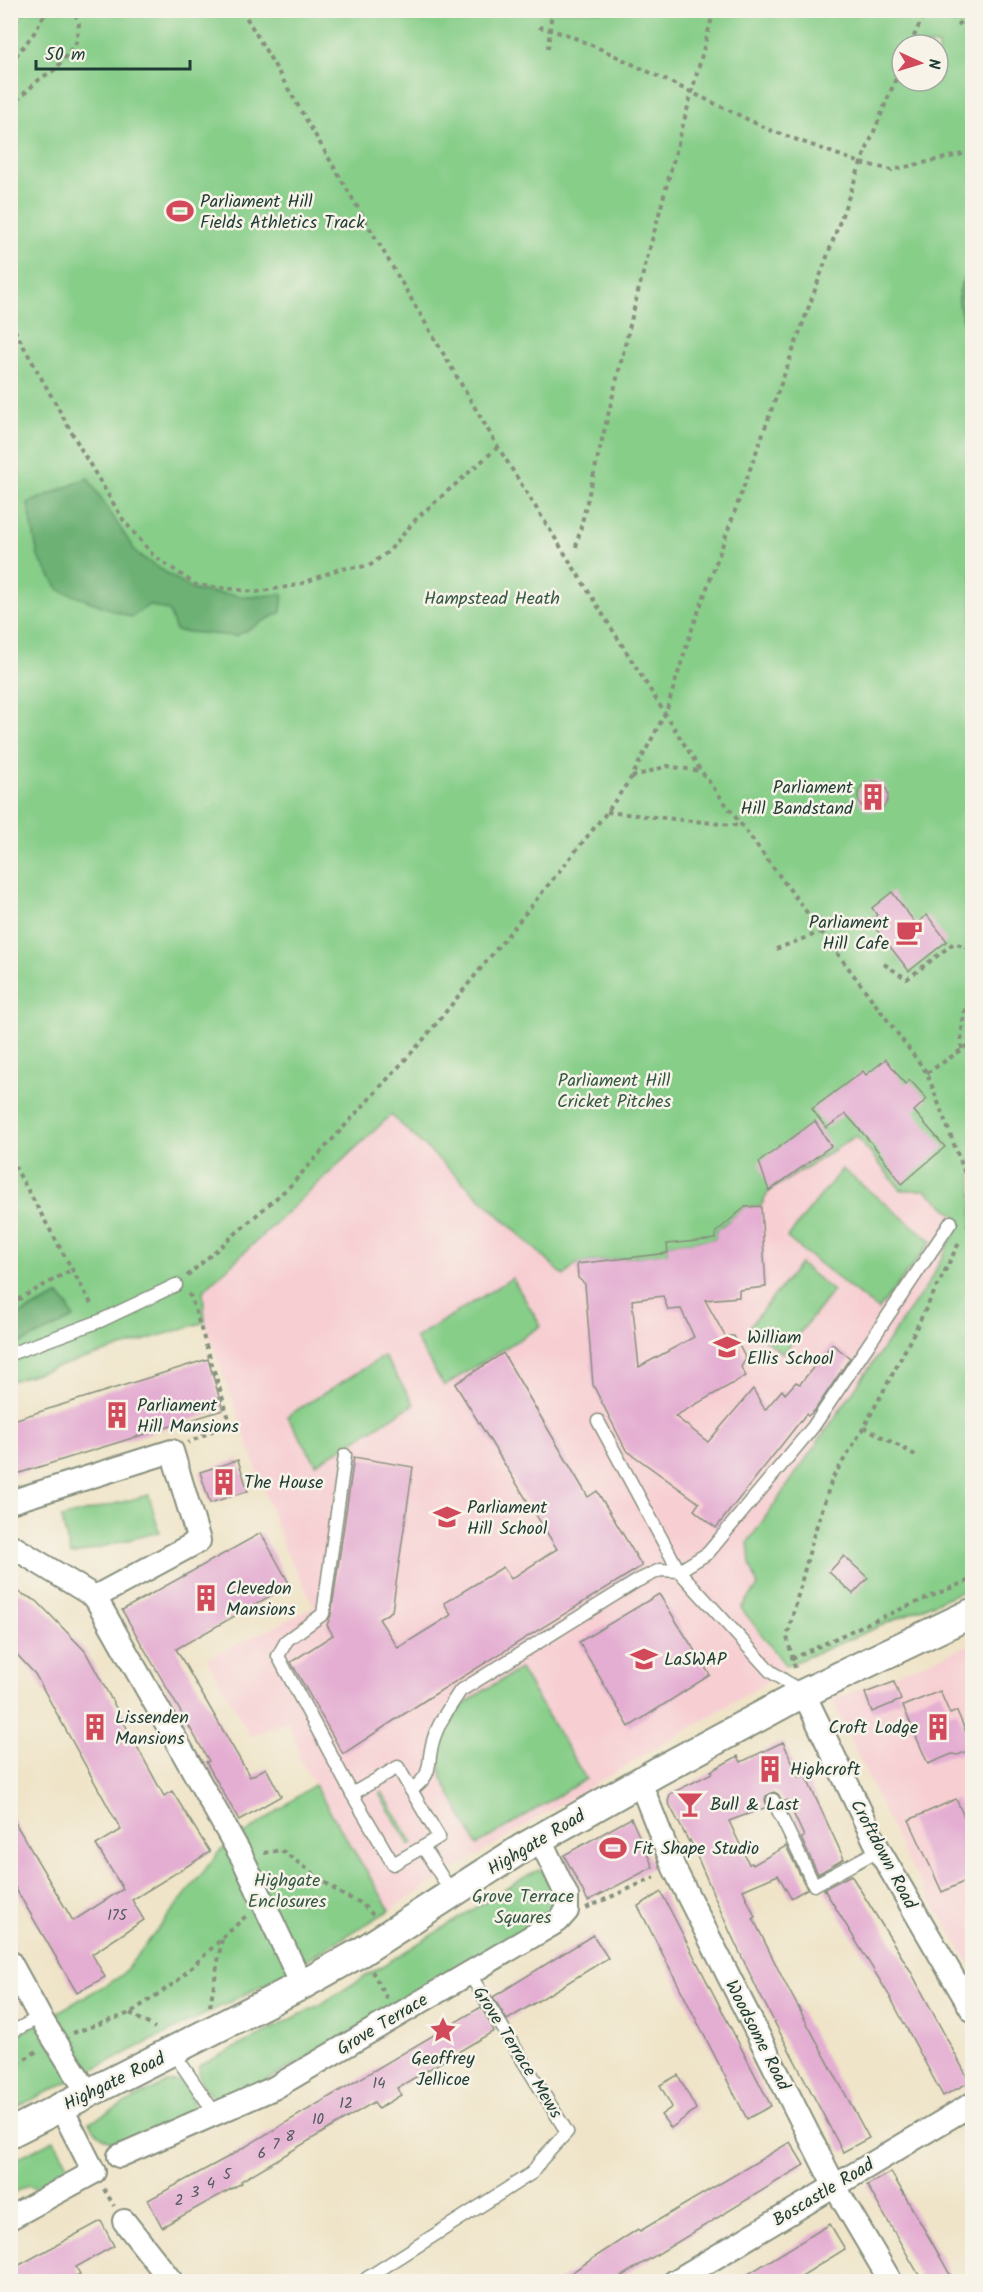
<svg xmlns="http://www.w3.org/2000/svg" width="983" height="2292" font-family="Kalam,sans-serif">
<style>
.built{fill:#f7cfd3}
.green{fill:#87ce89;stroke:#53865e;stroke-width:1.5;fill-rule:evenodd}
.forest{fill:#6db175;stroke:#467754;stroke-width:1.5}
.building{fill:#e4add2;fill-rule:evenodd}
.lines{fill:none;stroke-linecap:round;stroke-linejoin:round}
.service-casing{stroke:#87907e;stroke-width:15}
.minor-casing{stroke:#87907e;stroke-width:26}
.tertiary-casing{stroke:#87907e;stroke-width:32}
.path{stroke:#87907e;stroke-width:4;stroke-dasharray:4.5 4.5;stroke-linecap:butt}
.service{stroke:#fff;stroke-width:12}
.minor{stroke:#fff;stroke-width:22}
.tertiary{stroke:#fff;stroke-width:28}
.labels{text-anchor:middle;stroke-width:5;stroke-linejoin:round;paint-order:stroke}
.number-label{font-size:15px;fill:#50595c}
.poi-label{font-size:18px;fill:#1f3d34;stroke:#f7f3e8;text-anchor:start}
.park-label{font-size:18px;fill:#345a45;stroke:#f7f3e8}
.street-label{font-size:18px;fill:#1f3d34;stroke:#f7f3e8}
</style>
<rect width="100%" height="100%" fill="#f7f3e8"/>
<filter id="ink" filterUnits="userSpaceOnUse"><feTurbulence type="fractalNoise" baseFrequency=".0167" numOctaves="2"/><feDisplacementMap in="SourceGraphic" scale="12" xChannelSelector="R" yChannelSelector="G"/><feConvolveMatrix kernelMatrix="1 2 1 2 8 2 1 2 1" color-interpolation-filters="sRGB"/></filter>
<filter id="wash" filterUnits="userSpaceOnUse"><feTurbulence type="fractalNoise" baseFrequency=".008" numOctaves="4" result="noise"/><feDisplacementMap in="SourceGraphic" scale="24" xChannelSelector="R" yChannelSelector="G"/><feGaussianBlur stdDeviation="1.35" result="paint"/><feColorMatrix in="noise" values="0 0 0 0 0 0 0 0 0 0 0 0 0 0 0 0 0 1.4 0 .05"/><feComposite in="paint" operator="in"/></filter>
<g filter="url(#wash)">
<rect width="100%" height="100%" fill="#efe4c8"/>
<g class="built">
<polygon points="391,1114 564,1276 577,1264 668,1253 667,1244 716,1232 745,1207 761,1206 769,1191 856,1136 901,1189 926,1190 961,1220 928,1284 748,1542 750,1564 758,1586 741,1608 786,1671 544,1814 390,1910 297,1755 300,1752 287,1721 251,1737 207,1659 315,1607 284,1547 205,1322 203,1291 320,1178"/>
<polygon points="972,1644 972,1967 906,1859 832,1700"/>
</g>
<g class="green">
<path d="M11,11H972V1587L786,1666L741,1608L758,1586L750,1564L748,1542L928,1284L961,1221L926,1190H901L856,1136L769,1191L761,1206L745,1207L716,1231V1239L667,1244L668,1253L577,1264L564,1276L391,1115L203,1291L205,1322L11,1381ZM902,45H938V81H902Z"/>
<polygon points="842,1169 932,1241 878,1310 787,1238"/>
<polygon points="800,1264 833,1291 783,1354 749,1327"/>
<polygon points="512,1278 541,1326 444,1386 415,1338"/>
<polygon points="384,1356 414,1404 316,1464 287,1416"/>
<polygon points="149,1495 159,1532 71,1555 61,1518"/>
<path d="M520,1669L586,1779L477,1845L442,1778C429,1714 474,1697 520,1669Z"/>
<polygon points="314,1785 390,1910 264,1985 11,2110 11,2039 121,1976 219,1852"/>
<polygon points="382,1792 413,1843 410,1845 379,1794"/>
<path d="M539,1870L544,1872C553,1892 557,1898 548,1919L266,2081L222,2102C208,2097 198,2080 199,2066L321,2004L528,1875Z"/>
<path d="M178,2081C190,2089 195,2099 193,2113C175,2122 152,2137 133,2142C116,2147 97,2137 89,2122L167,2082Z"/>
<polygon points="54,2140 72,2172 45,2191 28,2185 11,2194 11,2161"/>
</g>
<g class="forest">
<path d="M972,266V337L969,335C958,308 952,290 972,266Z"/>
<polygon points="88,478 137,554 193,590 250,597 283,594 281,612 236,636 176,631 169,611 149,605 131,617 59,590 38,557 28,503"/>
<polygon points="59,1295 67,1305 74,1318 11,1348 11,1319"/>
</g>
<g id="blocks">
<g class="building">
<circle cx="873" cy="796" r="15"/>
<polygon points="892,892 916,924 927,915 947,941 909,971 870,921 877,915 872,908"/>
<polygon points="886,1059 905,1084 910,1080 927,1099 914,1111 945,1147 902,1184 874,1146 846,1114 826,1128 812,1109 863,1071 866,1075"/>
<polygon points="815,1121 831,1146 769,1191 759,1162"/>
<path d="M761,1206L766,1287L739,1290V1297L705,1300L725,1336H734L746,1359L741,1367L746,1376L675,1416L708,1442L753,1389L765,1410L782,1390L785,1394L796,1382L800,1384L832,1344L850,1358L815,1410L808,1416L806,1414L716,1528L694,1510L699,1503L626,1450L593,1385L585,1284L578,1278L577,1264L668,1253L667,1244L716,1239V1232L745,1207ZM663,1296L668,1310L681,1309L694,1337L639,1367L632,1300Z"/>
<polygon points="503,1353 588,1497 597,1491 642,1566 427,1699 343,1754 291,1662 333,1635 327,1625 331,1615 354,1457 413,1467 392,1611 379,1619 398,1648 451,1615 444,1603 503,1567 511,1579 557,1549 455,1384"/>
<polygon points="208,1359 223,1410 10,1476 10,1421"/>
<polygon points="238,1460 248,1491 210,1503 200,1472"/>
<polygon points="261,1533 290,1585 176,1649 250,1777 266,1768 281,1796 239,1820 206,1762 209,1761 122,1610"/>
<polygon points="844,1556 868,1578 853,1594 829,1572"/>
<polygon points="10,1588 37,1601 85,1651 164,1796 172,1791 210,1852 132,1900 144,1920 92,1954 105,1977 77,1993 10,1879 10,1814 73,1921 123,1889 96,1845 121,1830 35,1674 10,1647"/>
<polygon points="659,1594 710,1675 629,1727 579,1642"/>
<polygon points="894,1682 901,1700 872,1712 865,1693"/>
<polygon points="940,1691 950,1714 957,1711 971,1744 969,1750 958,1755 952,1754 928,1764 903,1706"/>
<polygon points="783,1742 799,1777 805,1775 844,1859 818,1874 801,1838 804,1837 803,1834 787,1800 783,1802 778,1794 774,1792 766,1796 765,1800 767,1807 729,1821 749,1864 752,1863 753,1865 786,1846 807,1889 791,1898 778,1875 743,1890 755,1917 753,1918 783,1979 869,2138 843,2152 758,1991 729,1930 690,1840 689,1842 668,1802 670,1794 712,1773 711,1771 718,1767 738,1756 741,1762"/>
<polygon points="956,1799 972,1834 972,1878 942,1892 909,1820"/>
<polygon points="631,1818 653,1867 588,1901 564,1855"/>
<polygon points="851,1875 910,1970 970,2082 943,2096 889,1995 824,1889"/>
<polygon points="661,1892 771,2106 747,2119 638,1906"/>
<polygon points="593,1935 608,1958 507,2020 493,1997"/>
<polygon points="481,2007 494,2031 397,2088 401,2095 378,2109 374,2102 241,2181 242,2183 162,2227 148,2200 228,2157"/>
<polygon points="678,2075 696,2109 671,2128 661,2115 672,2107 660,2085"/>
<polygon points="790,2142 804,2165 612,2282 557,2282 638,2229 640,2231"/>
<polygon points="891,2172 934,2246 954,2282 923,2282 867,2185"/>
<polygon points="101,2221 114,2246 76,2267 80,2274 66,2282 10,2282 10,2270"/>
<polygon points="830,2224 845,2249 792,2282 735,2282"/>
</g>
</g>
</g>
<g filter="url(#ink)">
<use href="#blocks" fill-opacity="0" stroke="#87907e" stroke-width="1.5"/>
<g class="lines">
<defs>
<g id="service">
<polyline points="10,1354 100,1321 176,1285"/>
<polyline points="598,1421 679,1571 708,1553 813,1427 951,1222"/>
<polyline points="345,1455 323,1614 287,1640 278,1656 352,1794 393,1864 423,1847 452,1893"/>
<polyline points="352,1794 398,1767 411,1790"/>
<polyline points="773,1800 814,1885 879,1850"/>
<path d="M423,1847L439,1837L411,1790C435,1773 426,1765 433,1741C438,1723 450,1707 460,1691L637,1581L660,1570L679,1571L770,1671L803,1693"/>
<polyline points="10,2033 40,2017"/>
<polyline points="173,2052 216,2115"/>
<polyline points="367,2278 532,2173 541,2160 567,2132 469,1973"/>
</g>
<g id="minor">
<polyline points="10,1502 172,1451 199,1541 95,1597"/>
<polyline points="10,1545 95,1597 242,1857 302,1985"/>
<polyline points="804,1694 879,1850 972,2010"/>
<polyline points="640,1782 674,1868 834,2185 891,2282"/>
<polyline points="10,1962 40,2017 88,2093"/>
<polyline points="119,2156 274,2088 558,1921 567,1911 567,1896 540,1839"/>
<polyline points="10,2218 94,2172 61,2107"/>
<polyline points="124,2221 172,2282"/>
<polyline points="674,2282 972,2104"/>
</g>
<polyline id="tertiary" points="10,2133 302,1985 361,1952 521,1849 657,1772 792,1699 972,1613"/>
</defs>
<use href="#service" class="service-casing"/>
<use href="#minor" class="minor-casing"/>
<use href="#tertiary" class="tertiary-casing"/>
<g class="path">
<polyline points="242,10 498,447 701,771 927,1073 972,1192"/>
<polyline points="944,10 972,35"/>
<polyline points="539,27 568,35 603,50 770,130 861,163 892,170 972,152"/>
<polyline points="10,29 24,10"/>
<polyline points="910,45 926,10"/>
<polyline points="548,49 552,10"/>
<polyline points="10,63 34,33 47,10"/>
<polyline points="10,106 41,78 56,69 76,43 79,24 74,10"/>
<polyline points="10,322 86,458 124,521 153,555 196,585 257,592 298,585 339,569 369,566 389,551 417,518 498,447"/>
<polyline points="576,547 638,292 714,10"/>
<polyline points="632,777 667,766 700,771"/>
<polyline points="607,812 741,826"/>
<polyline points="776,949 821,932"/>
<polyline points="884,964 907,979 954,943 972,949"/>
<path d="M962,1049C960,1025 966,1003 972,980"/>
<polyline points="927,1073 972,1043"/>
<polyline points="10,1158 93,1307"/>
<polyline points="967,1226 972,1216"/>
<polyline points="187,1276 290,1186 423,1040 607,812 631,778 666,712 691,632 861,163 902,64"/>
<polyline points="188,1294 191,1297 230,1422 188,1443"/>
<polyline points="10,1304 73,1269"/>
<polyline points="864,1427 917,1456"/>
<polyline points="792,1659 866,1624 972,1579"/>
<polyline points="795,1668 787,1637 814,1534 832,1479 864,1427 898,1364 960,1241"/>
<polyline points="264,1853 281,1850 341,1894 361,1903 375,1917"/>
<polyline points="586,1908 655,1877"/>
<polyline points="372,1971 387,1999"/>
<polyline points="210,2006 222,1939"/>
<polyline points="130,2013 155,2028"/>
<polyline points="73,2033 130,2013 176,1982 248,1914"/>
<polyline points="10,2069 37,2051"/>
<polyline points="104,2189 114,2206"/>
</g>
<use href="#service" class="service"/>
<use href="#minor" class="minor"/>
<use href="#tertiary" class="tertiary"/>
</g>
</g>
<defs>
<symbol id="stadium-bare" viewBox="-9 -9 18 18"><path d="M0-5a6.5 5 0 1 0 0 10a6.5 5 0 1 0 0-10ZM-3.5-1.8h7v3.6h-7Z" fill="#d1495b" stroke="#f7f3e8" stroke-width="2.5" paint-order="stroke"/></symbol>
<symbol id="building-bare" viewBox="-9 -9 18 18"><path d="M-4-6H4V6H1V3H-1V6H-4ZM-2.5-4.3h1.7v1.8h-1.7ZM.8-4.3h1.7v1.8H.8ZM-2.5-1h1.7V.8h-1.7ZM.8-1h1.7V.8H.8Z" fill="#d1495b" stroke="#f7f3e8" stroke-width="2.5" paint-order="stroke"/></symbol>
<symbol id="cafe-bare" viewBox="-9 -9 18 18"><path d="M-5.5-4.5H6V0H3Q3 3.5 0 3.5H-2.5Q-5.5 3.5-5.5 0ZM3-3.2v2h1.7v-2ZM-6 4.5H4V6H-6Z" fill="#d1495b" stroke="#f7f3e8" stroke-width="2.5" paint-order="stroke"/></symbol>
<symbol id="school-bare" viewBox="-9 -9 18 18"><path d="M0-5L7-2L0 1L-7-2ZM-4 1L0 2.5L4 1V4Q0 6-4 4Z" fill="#d1495b" stroke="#f7f3e8" stroke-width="2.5" paint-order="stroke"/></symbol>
<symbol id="university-bare" viewBox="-9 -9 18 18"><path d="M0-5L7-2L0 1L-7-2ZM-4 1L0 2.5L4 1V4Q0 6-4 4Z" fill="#d1495b" stroke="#f7f3e8" stroke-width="2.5" paint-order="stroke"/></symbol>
<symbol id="bar-bare" viewBox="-9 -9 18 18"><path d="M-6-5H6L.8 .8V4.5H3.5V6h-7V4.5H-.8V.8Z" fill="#d1495b" stroke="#f7f3e8" stroke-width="2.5" paint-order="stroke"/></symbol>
<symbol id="sight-bare" viewBox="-9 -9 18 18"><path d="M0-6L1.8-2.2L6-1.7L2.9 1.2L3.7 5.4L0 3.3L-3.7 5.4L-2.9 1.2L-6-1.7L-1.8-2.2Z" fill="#d1495b" stroke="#f7f3e8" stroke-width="2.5" paint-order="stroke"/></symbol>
</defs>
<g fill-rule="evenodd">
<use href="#stadium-bare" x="161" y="192" width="38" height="38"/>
<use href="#building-bare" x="854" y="778" width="38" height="38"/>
<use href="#cafe-bare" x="890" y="913" width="38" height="38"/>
<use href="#school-bare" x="708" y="1328" width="38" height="38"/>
<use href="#building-bare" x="98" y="1396" width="38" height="38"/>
<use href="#building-bare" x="205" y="1463" width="38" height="38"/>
<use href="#school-bare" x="428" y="1498" width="38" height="38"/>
<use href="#building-bare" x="187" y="1579" width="38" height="38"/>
<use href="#university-bare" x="625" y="1640" width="38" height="38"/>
<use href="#building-bare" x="76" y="1708" width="38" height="38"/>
<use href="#building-bare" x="919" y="1708" width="38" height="38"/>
<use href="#building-bare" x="751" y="1750" width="38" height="38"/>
<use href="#bar-bare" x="671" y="1785" width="38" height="38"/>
<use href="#stadium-bare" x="594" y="1829" width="38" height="38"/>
<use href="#sight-bare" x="424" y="2011" width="38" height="38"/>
</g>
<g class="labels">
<g class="number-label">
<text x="117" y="1920">175</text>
<text x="379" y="2088">14</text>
<text x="346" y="2108">12</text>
<text x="318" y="2124">10</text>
<text x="290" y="2141">8</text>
<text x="276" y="2149">7</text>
<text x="262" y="2158">6</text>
<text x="227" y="2179">5</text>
<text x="211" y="2188">4</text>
<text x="195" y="2197">3</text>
<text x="179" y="2205">2</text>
</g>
<g class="poi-label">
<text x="200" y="207">Parliament Hill<tspan x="200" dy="21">Fields Athletics Track</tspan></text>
<text x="853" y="793" text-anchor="end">Parliament<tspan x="853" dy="21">Hill Bandstand</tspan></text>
<text x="889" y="928" text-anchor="end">Parliament<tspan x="889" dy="21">Hill Cafe</tspan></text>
<text x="747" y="1343">William<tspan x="747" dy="21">Ellis School</tspan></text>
<text x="137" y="1411">Parliament<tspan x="137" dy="21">Hill Mansions</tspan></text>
<text x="244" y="1488">The House</text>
<text x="467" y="1513">Parliament<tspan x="467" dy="21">Hill School</tspan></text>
<text x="226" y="1594">Clevedon<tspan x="226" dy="21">Mansions</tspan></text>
<text x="664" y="1665">LaSWAP</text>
<text x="115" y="1723">Lissenden<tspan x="115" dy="21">Mansions</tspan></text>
<text x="918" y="1733" text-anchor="end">Croft Lodge</text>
<text x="790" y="1775">Highcroft</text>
<text x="710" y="1810">Bull &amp; Last</text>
<text x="633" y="1854">Fit Shape Studio</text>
<text x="443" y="2064" text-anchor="middle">Geoffrey<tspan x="443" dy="21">Jellicoe</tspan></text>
</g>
<g class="park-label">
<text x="492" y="604">Hampstead Heath</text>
<text x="614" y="1086">Parliament Hill<tspan x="614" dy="21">Cricket Pitches</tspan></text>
<text x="287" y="1886">Highgate<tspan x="287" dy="21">Enclosures</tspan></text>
<text x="523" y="1902">Grove Terrace<tspan x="523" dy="21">Squares</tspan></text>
</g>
<g class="street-label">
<text transform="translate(536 1842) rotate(-31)" y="6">Highgate Road</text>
<text transform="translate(884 1854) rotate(62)" y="6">Croftdown Road</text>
<text transform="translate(382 2024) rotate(-31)" y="6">Grove Terrace</text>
<text transform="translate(758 2035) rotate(63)" y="6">Woodsome Road</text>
<text transform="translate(518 2052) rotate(58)" y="6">Grove Terrace Mews</text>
<text transform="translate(114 2081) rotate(-26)" y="6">Highgate Road</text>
<text transform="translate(823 2192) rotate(-31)" y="6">Boscastle Road</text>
</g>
</g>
<rect width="983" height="2292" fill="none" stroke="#f7f3e8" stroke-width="36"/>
<g transform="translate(920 63) rotate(94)"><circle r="28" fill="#f7f3e8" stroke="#a1aaa0" stroke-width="1.5"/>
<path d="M0-4.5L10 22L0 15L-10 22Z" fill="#d1495b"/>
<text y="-9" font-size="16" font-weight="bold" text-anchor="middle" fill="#1f3d34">N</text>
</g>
<path d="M36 60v9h154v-9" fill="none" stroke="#1f3d34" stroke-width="3"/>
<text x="45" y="60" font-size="18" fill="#1f3d34" stroke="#f7f3e8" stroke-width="4.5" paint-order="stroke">50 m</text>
</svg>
